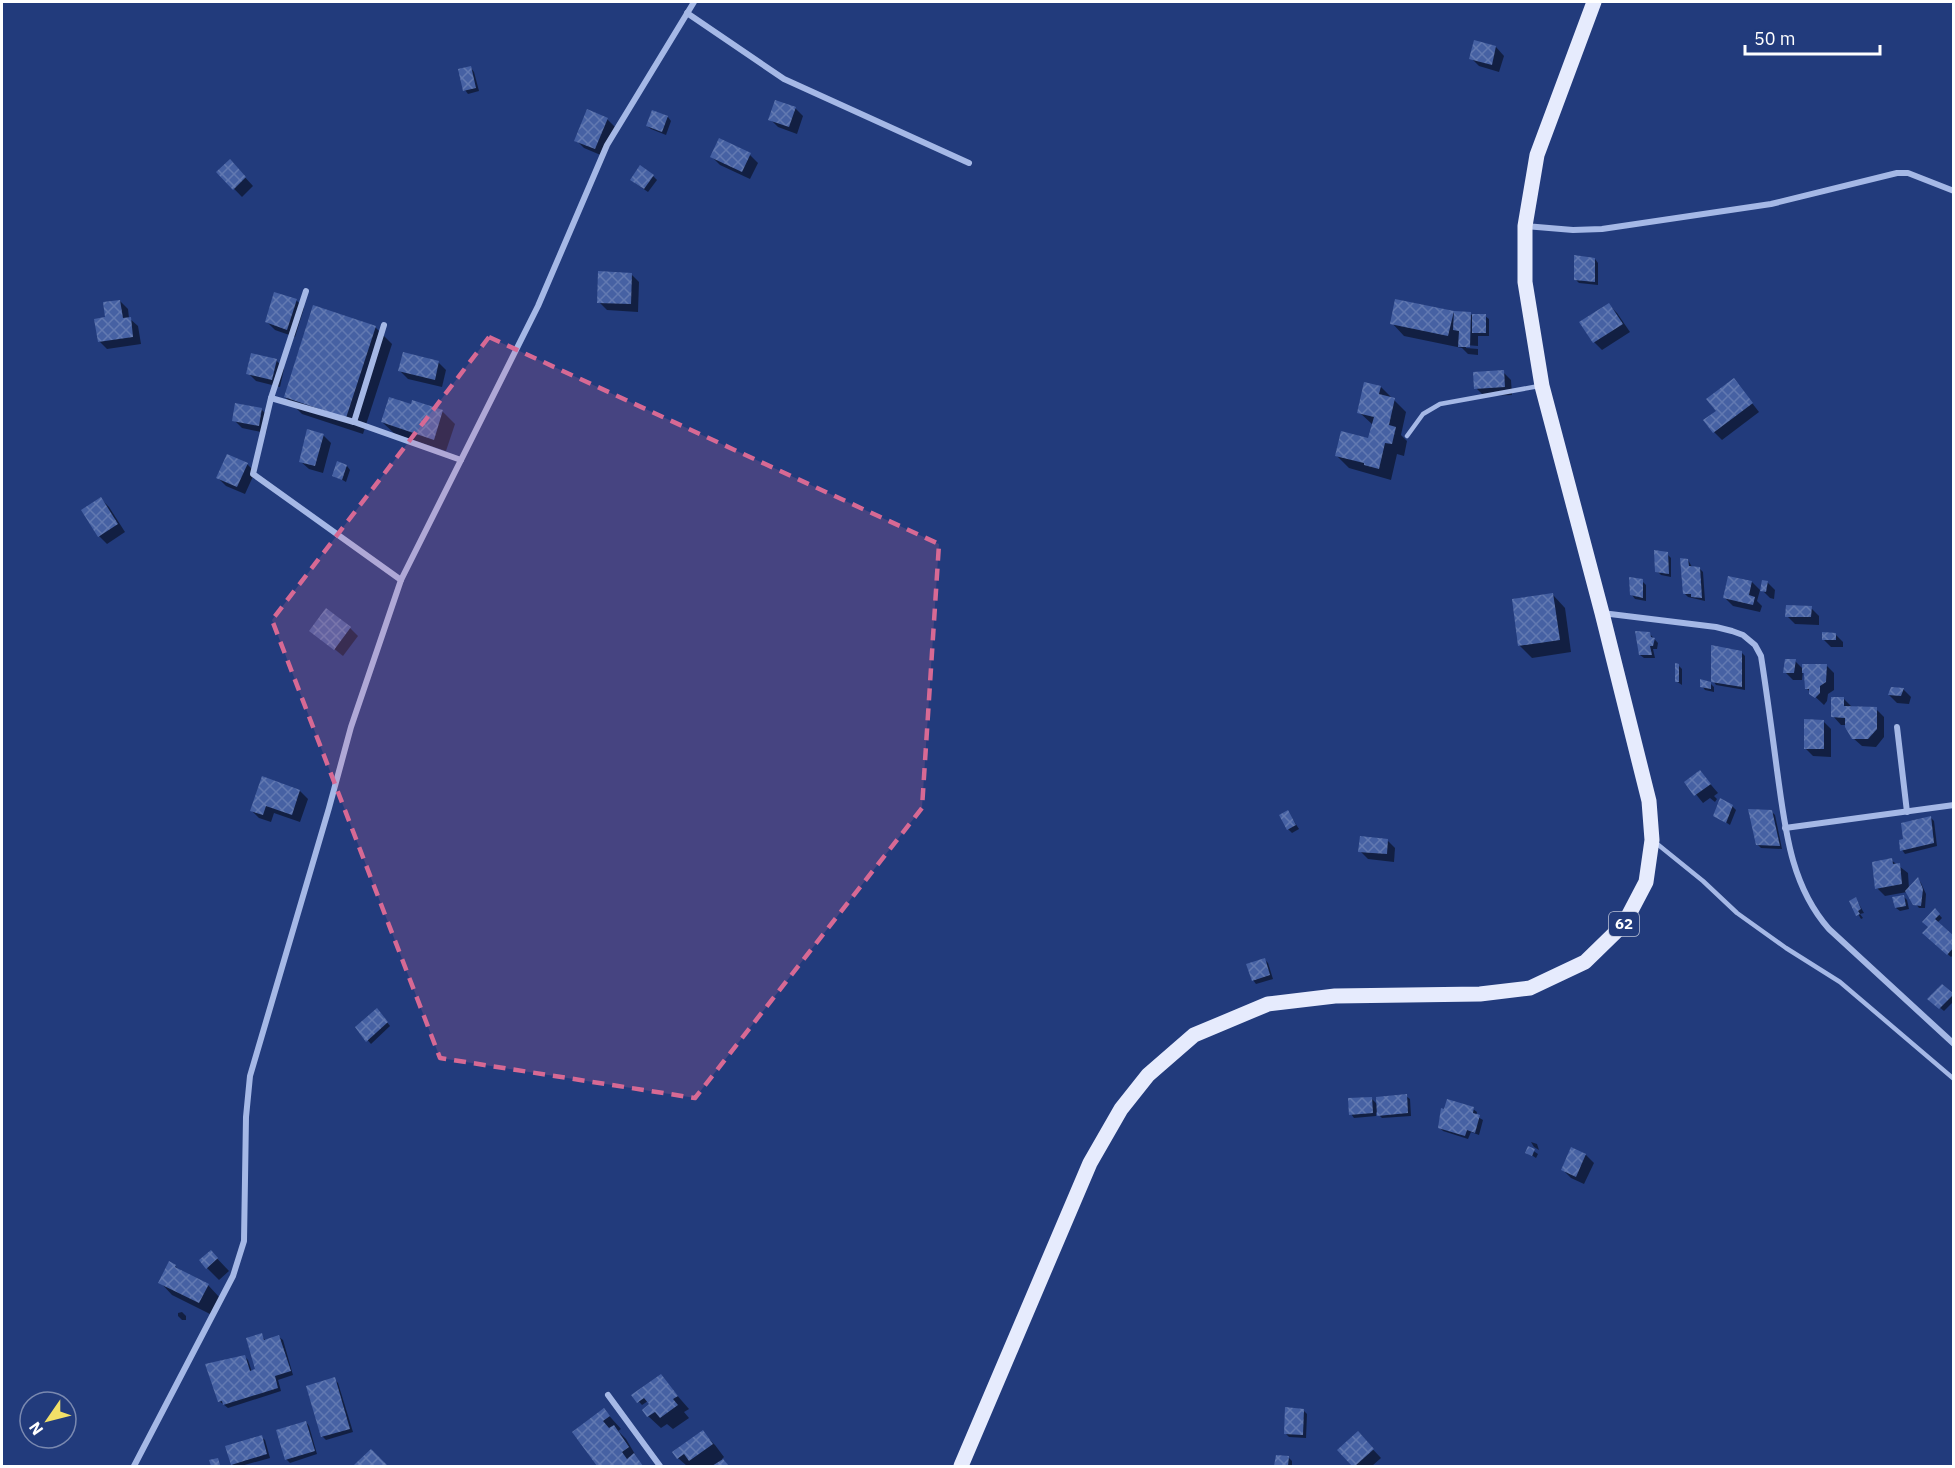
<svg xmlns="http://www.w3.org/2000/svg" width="1955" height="1468" font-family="'IBM Plex Sans',sans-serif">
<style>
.shadow{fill:#0007;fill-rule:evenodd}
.building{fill:url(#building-cross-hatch)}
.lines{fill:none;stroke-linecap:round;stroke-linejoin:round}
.lane{stroke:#a5b8e6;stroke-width:4.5}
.street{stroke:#a5b8e6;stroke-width:6}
.primary{stroke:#e6ebfd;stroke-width:15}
.marked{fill:#d76994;fill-opacity:0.2;stroke:#d76994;stroke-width:4.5;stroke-dasharray:12 8;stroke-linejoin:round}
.labels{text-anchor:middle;stroke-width:4.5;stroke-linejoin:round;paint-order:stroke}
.shield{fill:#223b7c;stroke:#bdc4d8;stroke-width:1.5}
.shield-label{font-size:15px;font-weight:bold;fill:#fff}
</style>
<defs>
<pattern id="building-cross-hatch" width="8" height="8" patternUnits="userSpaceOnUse" patternTransform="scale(1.5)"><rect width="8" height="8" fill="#4661a3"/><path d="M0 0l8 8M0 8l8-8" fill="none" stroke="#6279b1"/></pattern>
</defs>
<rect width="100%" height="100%" fill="#223b7c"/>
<g class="shadow">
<polygon points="1496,47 1504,56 1499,72 1479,66 1471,58"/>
<polygon points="471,68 474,72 479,91 468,94 465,90"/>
<polygon points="795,108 803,116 797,134 778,127 770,119"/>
<polygon points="653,112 668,117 671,121 666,135 651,129 647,126"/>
<polygon points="607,119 615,127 603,156 584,148 576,140"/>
<polygon points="750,155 758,163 750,179 720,165 712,157"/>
<polygon points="230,161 253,186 242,197 218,172"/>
<polygon points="653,176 657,180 648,192 635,183"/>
<polygon points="1595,259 1598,263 1598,285 1579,283 1575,279"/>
<polygon points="631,274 639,282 638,312 607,310 599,302"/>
<polygon points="296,300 304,308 295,337 275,330 267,322"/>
<polygon points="120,301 128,309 129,318 138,326 141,344 107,349 99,341 107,318"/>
<polygon points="1609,305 1617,313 1630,332 1602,350 1594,342"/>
<path d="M1453,313L1485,316L1489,319V336H1478V355L1468,354L1462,348L1404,336L1392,323ZM1466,345L1478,346V349L1466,348Z"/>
<polygon points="375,327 392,344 363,434 302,414 285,397"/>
<polygon points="276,360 284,369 280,387 256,381 248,373"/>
<polygon points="438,362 446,370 442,387 408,379 400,371"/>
<polygon points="1503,372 1511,380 1512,395 1484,396 1476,388"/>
<polygon points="1734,380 1759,412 1722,440 1714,432 1718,411"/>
<polygon points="1381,387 1406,412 1401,435 1407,441 1404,456 1397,454 1391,480 1349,468 1336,455 1369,440 1373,425 1359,412"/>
<polygon points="412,406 442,411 455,424 446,451 395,434 382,422"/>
<polygon points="261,409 269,417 266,433 242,428 234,420"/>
<polygon points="323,435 331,443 323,473 309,469 300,461"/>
<polygon points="247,464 255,472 245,494 226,486 218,478"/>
<polygon points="347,466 350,470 346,482 334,475"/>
<polygon points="101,499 109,507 125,532 107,544 99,536"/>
<polygon points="1667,554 1671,558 1671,577 1661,575 1657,571"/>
<polygon points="1688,560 1692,567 1699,568 1703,572 1705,601 1688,597 1684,593"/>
<polygon points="1642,581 1646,585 1646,601 1635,599 1632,595"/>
<polygon points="1752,582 1760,590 1757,601 1762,606 1760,612 1733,606 1725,598"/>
<polygon points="1767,582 1775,590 1774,599 1770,598 1762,590"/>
<polygon points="1553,595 1565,608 1571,652 1532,658 1519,645"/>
<polygon points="1811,608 1819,616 1819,625 1795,624 1787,616"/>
<polygon points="350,628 358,636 343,656 311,630"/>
<polygon points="1649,633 1658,643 1657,649 1653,649 1655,658 1644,658 1640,655"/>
<polygon points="1835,634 1843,642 1843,647 1831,647 1823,639"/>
<polygon points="1741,652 1745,656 1745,690 1716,685 1713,681"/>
<polygon points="1795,661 1803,669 1826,665 1834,673 1834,690 1828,694 1827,701 1824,705 1806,688 1806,675 1803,671 1802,680 1793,680 1785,672"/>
<polygon points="1678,665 1682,669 1682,685 1676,681"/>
<polygon points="1710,683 1714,687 1714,692 1705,690 1702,686"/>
<polygon points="1903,689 1911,697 1909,704 1897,703 1889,695"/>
<polygon points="1844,699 1853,708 1876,709 1884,717 1884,737 1876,747 1862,746 1853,738 1846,725 1841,725 1833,716"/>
<polygon points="1823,721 1831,729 1831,757 1813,756 1805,748"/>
<polygon points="1700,772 1718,793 1714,796 1717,799 1715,802 1710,798 1703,803 1686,782"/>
<polygon points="300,791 308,799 300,822 274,813 271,822 259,818 251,810"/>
<polygon points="1732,806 1736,810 1730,825 1715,815"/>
<polygon points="1288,812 1299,829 1292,833 1288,829"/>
<polygon points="1772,812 1775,815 1782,849 1761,848 1757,844"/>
<polygon points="1930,817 1934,821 1937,846 1905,854 1902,850"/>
<polygon points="1387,840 1395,848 1394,862 1368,859 1360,851"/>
<polygon points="1891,860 1908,873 1909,889 1918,879 1921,883 1926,894 1925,908 1919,908 1907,892 1885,896 1877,888"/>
<polygon points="1903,896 1907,900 1909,909 1900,911 1896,908"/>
<polygon points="1856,899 1864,913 1860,914 1863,918 1861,919 1851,901"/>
<polygon points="1935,910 1942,918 1937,923 1954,938 1954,954 1951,957 1924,933 1930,927"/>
<polygon points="1264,959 1268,963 1273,979 1256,984 1253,980"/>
<polygon points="1942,986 1954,995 1954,1001 1944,1011 1933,1002"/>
<polygon points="380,1013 390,1026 371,1044 357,1028"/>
<polygon points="1406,1096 1410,1099 1411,1116 1382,1118 1376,1112 1376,1116 1354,1118 1351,1114 1371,1098 1378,1105"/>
<polygon points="1473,1109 1477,1112 1476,1116 1483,1120 1479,1135 1471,1132 1468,1139 1443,1131 1439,1127"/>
<polygon points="1531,1142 1537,1144 1539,1150 1534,1147"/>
<polygon points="1529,1148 1538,1154 1536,1158 1527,1152"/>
<polygon points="1572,1149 1586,1155 1594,1163 1584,1184 1571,1178 1563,1170"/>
<polygon points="211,1252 229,1271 219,1280 207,1268"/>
<polygon points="175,1266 181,1272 208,1285 220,1298 212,1315 172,1295 160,1282"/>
<polygon points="182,1312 186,1316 186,1320 182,1320 178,1316 178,1313"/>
<polygon points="261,1335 266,1341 279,1337 283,1340 293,1375 278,1380 281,1391 228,1408 219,1401 245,1357 248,1360 252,1372 257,1370"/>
<polygon points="334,1379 338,1383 353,1432 326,1440 322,1436"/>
<polygon points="675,1393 689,1409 684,1412 689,1418 673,1429 667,1424 661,1428 648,1416 651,1405 648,1401 642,1405 634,1396"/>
<polygon points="604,1410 621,1429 618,1431 626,1439 642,1466 598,1466 574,1432"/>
<polygon points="1303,1410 1307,1414 1306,1438 1289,1437 1285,1433"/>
<polygon points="306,1422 309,1426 317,1454 290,1463 286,1459"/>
<polygon points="702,1432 715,1445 724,1457 722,1459 728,1466 687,1466 678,1458"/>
<polygon points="261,1437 265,1440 270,1458 241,1466 234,1466 232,1464"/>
<polygon points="1365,1441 1381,1458 1372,1466 1354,1466 1339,1450"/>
<polygon points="1277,1457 1289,1458 1292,1461 1292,1466 1276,1466"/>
</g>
<g class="building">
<polygon points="1474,40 1496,46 1492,65 1469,59"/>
<polygon points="471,66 476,88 463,91 458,69"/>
<polygon points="775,100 796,107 789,127 768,120"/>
<polygon points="587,109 608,118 595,149 574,141"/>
<polygon points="652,110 668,116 662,132 646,126"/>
<polygon points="719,138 751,153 742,172 710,157"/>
<polygon points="230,159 246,177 233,190 216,172"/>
<polygon points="640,165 654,175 644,189 630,180"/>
<polygon points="1574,255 1595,258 1595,282 1574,280"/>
<polygon points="598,271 632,273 631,304 597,303"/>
<polygon points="274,292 297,299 287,330 265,322"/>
<polygon points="1395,299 1454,311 1448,336 1390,324"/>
<polygon points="120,300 123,318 131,317 133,337 98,342 94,319 105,317 103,302"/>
<polygon points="1609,303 1623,324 1593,343 1579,322"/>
<polygon points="313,305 376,326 346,418 284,397"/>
<polygon points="1454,311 1471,312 1470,347 1458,347 1459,331 1453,330"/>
<rect x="1472" y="314" width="14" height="19"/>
<polygon points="403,352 439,361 435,380 398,371"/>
<polygon points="251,353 277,359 272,380 246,374"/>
<polygon points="1504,370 1505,387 1474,389 1473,372"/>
<polygon points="1734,378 1753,403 1713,433 1703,420 1716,411 1706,399"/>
<polygon points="1364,382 1381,386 1379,394 1395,398 1389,425 1396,427 1392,444 1385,443 1379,469 1364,465 1364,463 1335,456 1341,431 1368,438 1374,417 1357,413"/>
<polygon points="389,397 411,404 412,400 443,410 434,440 381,422"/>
<polygon points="235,403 262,408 259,426 232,421"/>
<polygon points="307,429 324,434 315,466 299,462"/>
<polygon points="227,454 248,463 237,487 216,478"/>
<polygon points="337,461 347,465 342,480 332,476"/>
<polygon points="101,497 118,524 98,537 81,510"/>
<polygon points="1654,550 1668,552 1669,574 1655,572"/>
<polygon points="1680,558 1688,559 1689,566 1700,567 1702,598 1691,597 1691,594 1683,594"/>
<polygon points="1728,576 1752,581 1749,595 1755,597 1753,605 1723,598"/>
<polygon points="1629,577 1643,579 1643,598 1630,595"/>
<polygon points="1762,580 1768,581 1766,592 1760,591"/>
<polygon points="1553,593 1560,640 1518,646 1512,599"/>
<polygon points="1786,605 1812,606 1811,617 1785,617"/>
<polygon points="326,608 351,627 334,650 309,631"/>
<polygon points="1635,631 1650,632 1651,637 1655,638 1653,646 1650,646 1652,655 1639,655"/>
<polygon points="1822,632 1836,633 1836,640 1822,640"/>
<polygon points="1711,645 1742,651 1742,687 1711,682"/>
<polygon points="1785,659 1796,659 1794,673 1783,673"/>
<polygon points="1675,663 1679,664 1679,682 1675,682"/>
<polygon points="1802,664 1827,664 1826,682 1820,686 1820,693 1815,698 1809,694 1809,689 1805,689 1804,673 1802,673"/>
<polygon points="1700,679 1711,682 1711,689 1700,687"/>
<polygon points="1891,687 1904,688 1901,696 1888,695"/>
<polygon points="1831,697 1844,697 1844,706 1877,707 1877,729 1868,739 1852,739 1845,727 1845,718 1831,717"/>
<polygon points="1804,719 1824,720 1824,749 1804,749"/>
<polygon points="1700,770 1711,784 1694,796 1684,782"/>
<polygon points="262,776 300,790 292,815 266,806 263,815 250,811"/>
<polygon points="1720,798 1733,805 1726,823 1713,816"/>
<polygon points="1748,809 1772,810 1780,846 1756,845"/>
<polygon points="1288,810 1296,825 1287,830 1279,815"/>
<polygon points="1931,816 1934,843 1900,851 1899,840 1903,839 1901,823"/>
<polygon points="1360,836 1388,839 1387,854 1358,852"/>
<polygon points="1892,858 1893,864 1900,863 1902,884 1875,889 1872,862"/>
<polygon points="1918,877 1923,889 1921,906 1913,905 1905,891"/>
<polygon points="1904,895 1906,906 1895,908 1892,897"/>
<polygon points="1856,897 1861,909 1858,911 1860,914 1856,916 1849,901"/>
<polygon points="1935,908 1940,914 1935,919 1954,936 1954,947 1947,955 1922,933 1928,927 1922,922"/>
<polygon points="1265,958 1270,975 1252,981 1246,964"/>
<polygon points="1942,984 1954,994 1939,1009 1927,999"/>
<polygon points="377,1008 388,1022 366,1042 355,1027"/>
<polygon points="1407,1094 1408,1113 1377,1116 1376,1097"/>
<polygon points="1372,1097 1373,1113 1349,1115 1348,1098"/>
<polygon points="1447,1099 1474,1107 1473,1113 1480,1115 1475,1133 1467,1130 1465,1136 1438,1128 1441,1108 1444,1109"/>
<polygon points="1528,1146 1535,1149 1532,1156 1525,1153"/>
<polygon points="1571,1147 1586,1154 1576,1177 1561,1170"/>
<polygon points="211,1250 218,1258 206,1269 199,1260"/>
<polygon points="169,1261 176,1265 175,1267 209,1284 199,1303 158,1283"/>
<polygon points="262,1333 264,1340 279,1335 291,1371 275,1376 278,1388 223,1405 222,1401 218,1402 205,1364 245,1355 250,1371 255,1369 246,1338"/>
<polygon points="661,1374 678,1396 673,1399 678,1405 660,1418 655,1412 647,1417 642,1410 649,1404 644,1398 637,1403 631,1395"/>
<polygon points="335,1377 350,1429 321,1437 306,1386"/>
<polygon points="1285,1407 1304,1409 1303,1435 1284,1434"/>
<polygon points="604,1408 610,1416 603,1421 609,1428 614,1425 629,1447 622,1452 627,1459 634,1453 643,1466 597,1466 572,1432"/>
<polygon points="306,1421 315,1451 285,1460 276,1430"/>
<polygon points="703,1430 713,1444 689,1461 684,1454 677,1459 672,1452"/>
<polygon points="1358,1431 1374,1449 1355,1466 1352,1466 1337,1450"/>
<polygon points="262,1435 267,1454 231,1465 225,1446"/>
<polygon points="371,1449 388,1466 353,1466 356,1463"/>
<polygon points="1276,1455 1289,1456 1288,1466 1274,1466"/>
<polygon points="218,1458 220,1465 211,1466 209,1460"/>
<polygon points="723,1459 729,1466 712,1466"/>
</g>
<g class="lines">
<g class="lane">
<polyline points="1407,436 1423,414 1440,404 1539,386"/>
<polyline points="1656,843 1703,881 1737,913 1786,948 1840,982 1954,1079"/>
</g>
<g class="street">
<polyline points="687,13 784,79 969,163"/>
<polyline points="1525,226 1573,230 1602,229 1771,204 1897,173 1908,173 1954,191"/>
<polyline points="306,291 271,398 253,474 401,580"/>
<polyline points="271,398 354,422 461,460"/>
<polyline points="354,422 384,325"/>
<path d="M1602,613L1716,627L1732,631L1743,635L1755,645L1761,656C1767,694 1772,732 1777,770C1785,827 1790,885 1829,929L1954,1044"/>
<polyline points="1897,727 1907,812"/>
<polyline points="1785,828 1954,805"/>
<polyline points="608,1395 660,1466"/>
<polyline points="134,1466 233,1276 244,1241 246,1117 250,1076 329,808 351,727 401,580 538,306 607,145 694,2"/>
</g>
<polyline class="primary" points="961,1466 1090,1163 1121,1109 1148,1075 1194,1035 1268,1004 1335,996 1480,994 1530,988 1585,962 1624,924 1646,882 1652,840 1649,801 1602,613 1542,386 1525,282 1525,226 1537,155 1594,2"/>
</g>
<path class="marked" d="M489,337L939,544L922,808L695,1098L440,1058L272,620Z"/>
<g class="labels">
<rect class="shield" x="1609" y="912" width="30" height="24" rx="4.5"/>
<g class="shield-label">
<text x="1624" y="929">62</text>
</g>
</g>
<rect width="1955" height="1468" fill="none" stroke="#ffffff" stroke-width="6"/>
<g transform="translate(48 1420) rotate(235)"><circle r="28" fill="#223b7c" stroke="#7a89b0" stroke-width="1.5"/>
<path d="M0-4.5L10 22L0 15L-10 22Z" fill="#f2e068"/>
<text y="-9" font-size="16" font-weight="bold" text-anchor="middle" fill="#ffffff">N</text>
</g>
<path d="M1745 45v9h135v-9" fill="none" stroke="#ffffff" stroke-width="3"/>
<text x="1754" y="45" font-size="18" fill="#ffffff" stroke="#223b7c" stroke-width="4.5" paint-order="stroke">50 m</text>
</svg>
